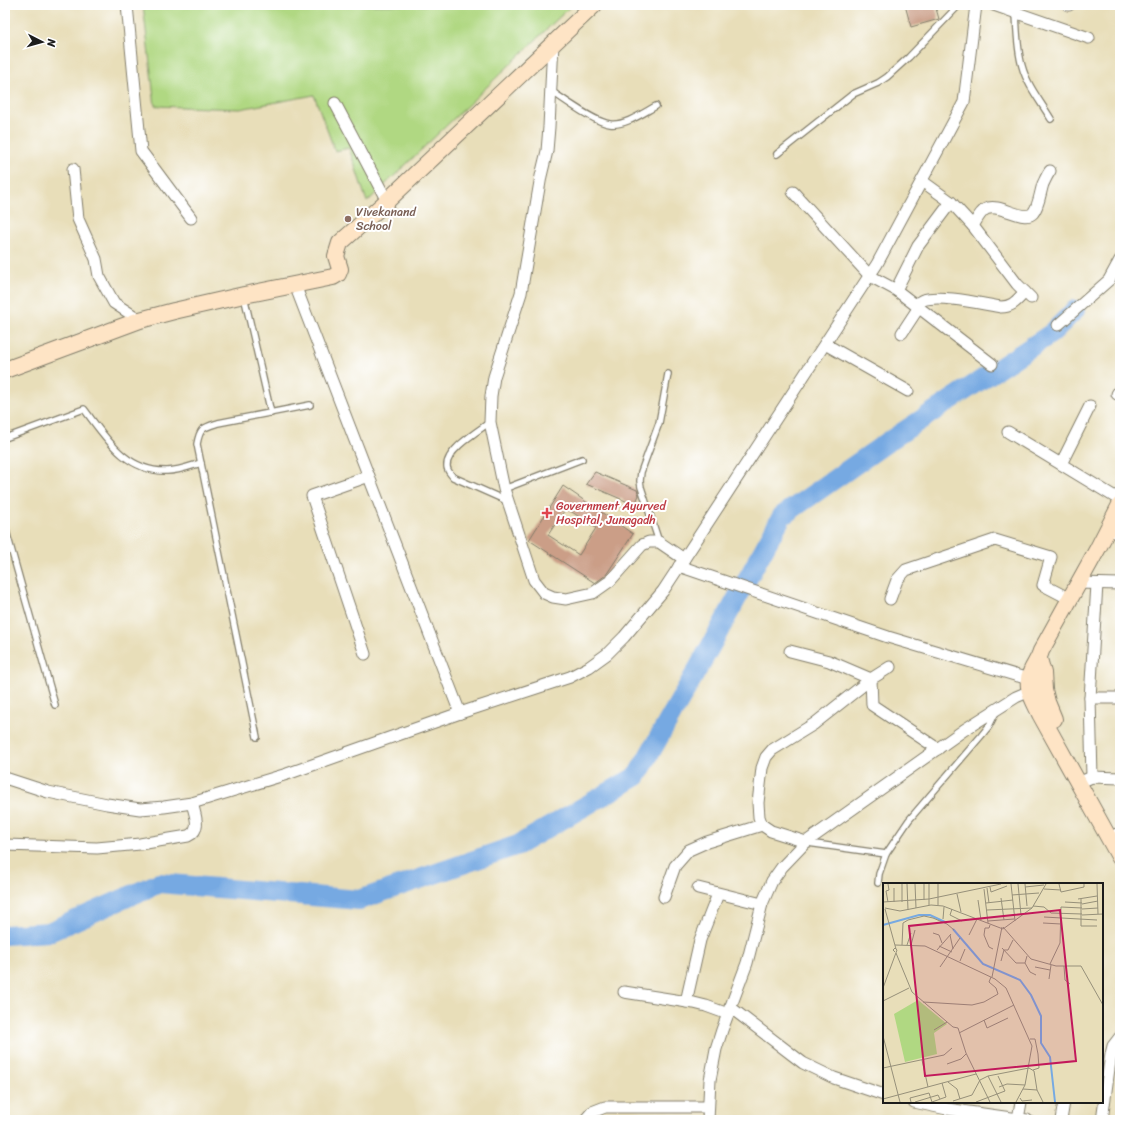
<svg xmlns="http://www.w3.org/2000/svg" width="1125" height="1125" font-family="Sriracha,sans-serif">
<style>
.green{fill:#b0d882;stroke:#667a4f}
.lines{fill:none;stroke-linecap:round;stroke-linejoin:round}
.river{stroke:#76a9e2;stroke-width:20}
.building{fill:#cb9e87;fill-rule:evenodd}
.lane-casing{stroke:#827d6a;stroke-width:8}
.street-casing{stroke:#827d6a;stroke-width:13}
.secondary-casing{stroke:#827d6a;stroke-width:18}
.lane{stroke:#fff;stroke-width:5.5}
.street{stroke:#fff;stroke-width:11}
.secondary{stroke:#fee4c5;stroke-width:16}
.education-dot{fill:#8d6e63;stroke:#fff;stroke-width:1.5}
.health-dot{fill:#e0444e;stroke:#fff;stroke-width:1.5}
.labels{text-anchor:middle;stroke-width:4;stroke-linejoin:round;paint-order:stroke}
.education-label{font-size:12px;fill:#785e54;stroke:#fff;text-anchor:start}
.health-label{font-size:12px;fill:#be3a42;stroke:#fff;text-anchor:start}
.inset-river{fill:none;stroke:#76a9e2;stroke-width:2}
.inset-road{fill:none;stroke:#96907a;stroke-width:1}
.view{fill:#c2185b;fill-opacity:0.15;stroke:#c2185b;stroke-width:2}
.inset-edge{fill:none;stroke:#1c1c1c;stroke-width:2}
</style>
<rect width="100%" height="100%" fill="#fff"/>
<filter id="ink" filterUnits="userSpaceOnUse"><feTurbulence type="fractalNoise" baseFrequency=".025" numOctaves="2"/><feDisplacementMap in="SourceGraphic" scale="8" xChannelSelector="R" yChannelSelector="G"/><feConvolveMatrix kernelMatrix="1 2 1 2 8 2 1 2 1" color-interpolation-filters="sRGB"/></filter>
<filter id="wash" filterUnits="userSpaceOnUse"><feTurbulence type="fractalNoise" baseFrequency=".012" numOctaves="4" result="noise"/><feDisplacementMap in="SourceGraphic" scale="16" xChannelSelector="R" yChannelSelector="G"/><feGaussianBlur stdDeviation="0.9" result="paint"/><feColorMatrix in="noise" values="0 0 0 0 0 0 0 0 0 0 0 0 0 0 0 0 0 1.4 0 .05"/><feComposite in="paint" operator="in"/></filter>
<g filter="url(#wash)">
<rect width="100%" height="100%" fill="#e8deb9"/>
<polygon class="green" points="143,5 572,5 367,202 349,148 335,151 314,95 240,109 155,106"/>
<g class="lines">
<polyline class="river" points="5,935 49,932 159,883 359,900 518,845 637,776 709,649 782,516 889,441 1052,333 1075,310"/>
</g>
<g id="blocks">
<g class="building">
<polygon points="905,5 935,5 939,19 911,27"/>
<polygon points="595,472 637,490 639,495 635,505 586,484"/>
<path d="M563,486L633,534L606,575L595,583L529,540ZM566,508L596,528L579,555L548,535Z"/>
</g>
</g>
</g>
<g filter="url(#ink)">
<use href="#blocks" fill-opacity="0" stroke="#827d6a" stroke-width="1"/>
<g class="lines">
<defs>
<g id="lane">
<path d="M1016,13C1017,30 1017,49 1022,66C1027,85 1041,102 1051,119"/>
<path d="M551,91C565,100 594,122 610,124C625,126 643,113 656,106"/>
<polyline points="777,154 853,94 878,83 887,77 909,57 959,5"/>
<polyline points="244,296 271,413"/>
<path d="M490,422C478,431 446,450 447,466C447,471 450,473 453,477L507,501"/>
<path d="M5,438L84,409C106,438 126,472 167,471C178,471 191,466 201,463"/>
<polyline points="504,489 582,459"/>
<polyline points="5,527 55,705"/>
<polyline points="659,542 641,487 640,481 641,472 659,423 668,374"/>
<path d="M257,737L197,444C200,428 202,428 218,423L310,405"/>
<polyline points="808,843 886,854"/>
<polyline points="878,883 879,874 886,854 909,820 981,736 989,726 996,712"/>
</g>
<g id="street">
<polyline points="127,5 141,151 191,218"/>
<polyline points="994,5 1089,38"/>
<polyline points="1068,5 1069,5"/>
<polyline points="553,43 549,127 547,151 541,176 521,293 494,377 491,396 490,422 504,489 534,580 544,593 553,597 566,599 593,593 610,581 642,545 649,542 659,542 684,559"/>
<polyline points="335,103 387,201"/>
<polyline points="73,169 78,219 96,259 99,276 114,303 140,320"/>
<polyline points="922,181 951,202 973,226 1017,284 1031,298"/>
<polyline points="793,192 870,276 896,290 992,364"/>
<path d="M973,226C976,221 980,212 986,209C999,202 1024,223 1033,213C1039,206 1040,193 1043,184C1045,180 1047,175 1050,171"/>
<polyline points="295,285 460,713"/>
<polyline points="896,290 918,246 951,202"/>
<path d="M916,305C918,303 920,301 923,300C940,294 982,304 1001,307C1013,307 1017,300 1025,292"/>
<polyline points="1058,325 1109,280 1120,260"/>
<polyline points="902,333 919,307"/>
<polyline points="825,344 908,391"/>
<polyline points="1117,394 1120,389"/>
<polyline points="1008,432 1120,500"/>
<polyline points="1061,464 1090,406"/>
<polyline points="1106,532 1120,531"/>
<polyline points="679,566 888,637 1035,681"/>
<polyline points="1078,583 1120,584"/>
<polyline points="890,599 897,580 906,570 995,540 1051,557 1043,585 1070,599"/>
<polyline points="790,651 829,661 871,679 872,705 938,749"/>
<polyline points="365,654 312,496 369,476"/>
<polyline points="1090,698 1120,698"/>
<polyline points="1092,777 1090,698 1097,584"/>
<polyline points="5,778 48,792 107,804 140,809 164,807 192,803 287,774 460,713 570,677 589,667 607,654 624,637 663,591 877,264 964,102 976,5"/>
<polyline points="1085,780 1092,777 1120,778"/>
<polyline points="1117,834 1120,834"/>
<polyline points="806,842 771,831 762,825 759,817 758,803 762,768 766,757 772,750 814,724 871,679 890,667"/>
<path d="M5,845L97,848L140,844L188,836C202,830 195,815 192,803"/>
<polyline points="698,888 762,904"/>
<polyline points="664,897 675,866 689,850 707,842 762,825"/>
<polyline points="624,992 694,1003 706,1006 728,1014"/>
<polyline points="686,1002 700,940 718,894"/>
<polyline points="730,1007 803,1063 834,1078 884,1095"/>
<polyline points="914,1102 947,1109 1027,1120"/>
<polyline points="1018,1119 1021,1102"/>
<polyline points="585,1120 592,1112 605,1107 708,1107"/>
<polyline points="708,1120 710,1080 716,1049 722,1030 747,963 762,904 772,881 782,867 806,842 964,730 1016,697 1023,694 1036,691"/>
<polyline points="1061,1120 1064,1102"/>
<polyline points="1102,1120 1111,1054 1113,1046 1120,1037"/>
</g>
<g id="secondary">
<polyline points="5,370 140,320 174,311 244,295 333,277 338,274 340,269 336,256 340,243 387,201 594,5"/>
<path d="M1120,505L1098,548L1041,651C1039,659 1034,664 1031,672C1024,686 1034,701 1040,714L1120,858"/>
<polyline points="1039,659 1043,673 1044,690 1047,702 1054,719"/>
</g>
</defs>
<use href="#lane" class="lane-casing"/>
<use href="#street" class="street-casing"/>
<use href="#secondary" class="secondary-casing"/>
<use href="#lane" class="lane"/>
<use href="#street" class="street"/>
<use href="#secondary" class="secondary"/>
</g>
</g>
<circle class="education-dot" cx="348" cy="219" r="4"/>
<path class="health-dot" d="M545 507h4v4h4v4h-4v4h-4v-4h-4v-4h4z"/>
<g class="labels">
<g class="education-label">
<text x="356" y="216">Vivekanand<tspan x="356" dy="14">School</tspan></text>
</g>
<g class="health-label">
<text x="556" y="510">Government Ayurved<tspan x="556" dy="14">Hospital, Junagadh</tspan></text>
</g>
</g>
<g transform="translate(883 883)">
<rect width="220" height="220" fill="#e8deb9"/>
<path d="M35,117L64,141L51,150L54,171L22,179L11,131Z" fill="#b0d882"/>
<path class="inset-river" d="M0,42L36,32H47L62,39M70,46L100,81L137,97L148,112L158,133V160L167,174L172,219"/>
<path class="inset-road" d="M19,1V19M24,1L25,27M32,1L33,25M46,1V22M55,1V22M128,1L132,38M135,1L138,32M142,1L144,23M176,1L178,9L201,4V1M214,1L215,31M107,4L108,9L124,3M142,4L161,2M104,5L106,20M101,6L105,40M161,6L178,7M74,11L78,29M129,12L156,10M118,15L121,37M195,16L214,13M198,16V43H214M41,17V1M95,17L98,37M0,19L46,16L118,1M5,19L3,8L6,7L5,1M11,19V5M182,19L199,20M103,20L130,17M199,21L215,18M150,23L161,24L168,30L199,31M2,25L17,28L48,22L60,23L120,46L149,25L163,1M2,26L13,66M69,26L67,32L79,38M199,26L215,25M104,27L149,25M199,32L220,31M161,34L214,37M60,36L61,24M105,38L131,36M160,40L178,41M107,42L106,45H102L101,52L106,64L110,66M120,44L148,76L173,83H198L220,122M50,50L56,52L59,60M67,52L70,66M86,52L94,36M12,62L42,63L112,96L123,105L149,163L142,202L133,219M19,62L20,40L25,37L41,33L50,35L64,41L71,47M24,62L28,50M28,62L32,47M56,63L69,69M119,65L133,80H142L144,73M54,67L68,51M13,70L29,109L70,144L75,145L83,170L107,219M77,78L82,66M118,78L121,67H125L130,57M142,80L147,89L153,92M167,81L177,60L178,24L199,25M181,83L182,97L187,101M57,84L77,55M152,84L167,87M109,94L119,44M166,96L168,82M0,105L14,67L12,65L10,67L12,69M0,118L26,105M40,119L89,122L101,119L115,111L113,105L106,99L108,94M101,137L104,145L125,135M51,147L64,139M76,150L131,122M0,153L17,219M147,156H152L155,171L156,185L150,187M39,177L45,204M64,181L78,176L83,171M0,185L61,172L69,165M105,193L118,219M65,199L74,206L77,216M116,204L124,201L142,202M140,206L154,207M137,215L139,218L149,217M0,216L93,191M70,218L89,212L97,197L105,193L146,185L151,188L154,207L160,219M28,219L27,215L46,210L49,219M32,219L55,212L57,216M49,219L63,214L59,200M93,219L122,208L115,193"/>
<path class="view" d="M177,27L193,178L42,193L26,43Z"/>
<rect width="220" height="220" class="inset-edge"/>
</g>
<rect width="1125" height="1125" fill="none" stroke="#fff" stroke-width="20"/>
<g transform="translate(42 42) rotate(96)" stroke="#ffffff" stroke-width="3" paint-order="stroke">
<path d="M0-3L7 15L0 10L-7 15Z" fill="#1c1c1c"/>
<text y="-6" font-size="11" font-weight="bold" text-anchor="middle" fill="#1c1c1c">N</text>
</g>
</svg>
